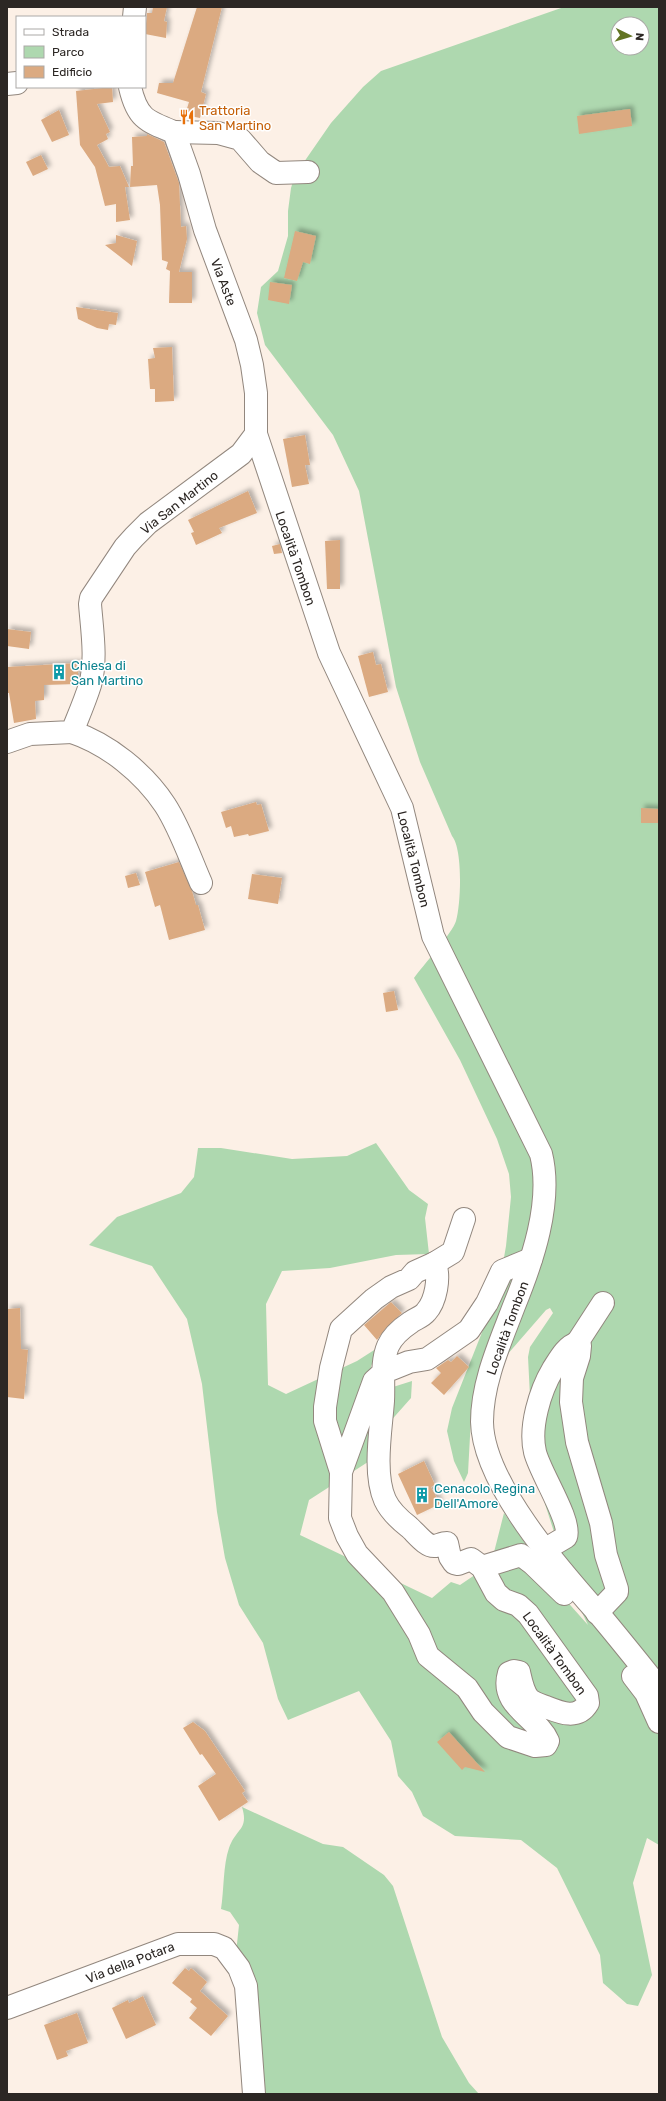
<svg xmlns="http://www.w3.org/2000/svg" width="666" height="2101" font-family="Rubik,sans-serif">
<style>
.green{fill:#aed8af;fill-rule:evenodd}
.building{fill:#dbaa81;filter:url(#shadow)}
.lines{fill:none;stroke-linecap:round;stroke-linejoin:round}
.minor-casing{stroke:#92877e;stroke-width:24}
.minor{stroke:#fff;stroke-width:22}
.labels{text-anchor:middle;stroke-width:3;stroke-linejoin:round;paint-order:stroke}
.food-label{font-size:13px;fill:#c56008;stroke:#fff;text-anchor:start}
.street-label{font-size:13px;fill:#2c2724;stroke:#fff}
.culture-label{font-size:13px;fill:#0d838f;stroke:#fff;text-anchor:start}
</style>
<defs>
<filter id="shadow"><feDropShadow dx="3.5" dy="-3.5" stdDeviation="2" flood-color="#0004"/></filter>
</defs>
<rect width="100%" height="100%" fill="#fcf0e6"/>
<g class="green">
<path d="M564,7H659V1845L647,1838L633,1883L652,1975L638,2006L627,2004L603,1983L600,1955L557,1868L521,1840L455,1836L423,1816L412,1792L398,1776L391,1741L359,1691L288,1720L278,1699L263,1643L239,1605L225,1558L217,1512L202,1384L187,1319L152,1266L89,1245L117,1217L181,1193L194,1177L198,1148H221L292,1159L347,1156L376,1143L409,1190L428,1204L425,1218L429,1254L396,1255L330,1268L282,1271L266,1304L268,1385L286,1394L357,1361L382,1345L371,1366L370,1391L393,1387L412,1381L411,1398L380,1433L371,1460L309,1500L300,1535L432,1598L451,1582L460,1585L491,1564L504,1513L563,1597L588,1625L576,1600L545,1504L532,1436L528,1357L530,1347L553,1313L550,1308L546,1310L506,1356L471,1418L468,1473L464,1482L454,1461L447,1431L452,1408L498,1292L506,1246L511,1197L509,1174L497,1139L460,1060L414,978C422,967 453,932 456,921C461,904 463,849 452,836L420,762L396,687L359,491L333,435L265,345L257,313L261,287L278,271L288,236V211L291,188L295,175L331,123L363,87L381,71ZM618,24H642V48H618Z"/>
<path d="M242,1807L323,1844L343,1847L384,1875L393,1886L442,2037L469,2083L479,2094H263L236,1953L239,1925L230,1912L221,1909C224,1891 223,1865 229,1848C236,1828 249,1830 242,1807Z"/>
</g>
<g class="building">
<polygon points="153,7 167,7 164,21 167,22 166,38 145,34 147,13 152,13"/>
<polygon points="197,7 222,7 201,92 206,94 200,118 185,115 189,102 157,93 159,83 173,83"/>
<polygon points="112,87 113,102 97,104 110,132 106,134 108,139 97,145 109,167 120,166 129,187 125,187 130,220 116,222 116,204 105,206 95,167 80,145 76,91"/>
<polygon points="630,109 632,126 579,134 577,116"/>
<polygon points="59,110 69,135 52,142 41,120"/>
<polygon points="147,134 164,142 179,183 181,227 186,226 187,239 179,272 192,272 192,303 169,303 170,271 166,269 168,262 162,260 160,205 157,185 130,187 131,166 133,166 132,137 147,136"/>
<polygon points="41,155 48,169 33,176 26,162"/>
<polygon points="295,231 316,236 310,264 303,262 297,281 284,278"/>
<polygon points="116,235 137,241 132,266 105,245 116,243"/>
<polygon points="270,282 292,285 289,304 268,300"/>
<polygon points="76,307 118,313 116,325 109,324 108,330 97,328 78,319"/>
<polygon points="172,347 174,401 155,402 155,389 150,389 148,359 155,358 153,348"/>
<polygon points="305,435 310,465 305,465 309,484 292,487 283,439"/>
<polygon points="248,491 257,513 219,528 222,533 196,545 191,533 194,532 188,520"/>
<polygon points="340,540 340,589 327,589 325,541"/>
<polygon points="280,544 282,553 274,554 272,546"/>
<polygon points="7,629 31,632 29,649 7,646"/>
<polygon points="373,652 376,665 381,664 388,692 369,697 358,656"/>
<polygon points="79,663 77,684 44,685 44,700 35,701 36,719 14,723 9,693 7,693 7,667"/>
<polygon points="256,802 257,805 261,804 269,831 249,836 248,834 234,837 231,826 226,828 221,812"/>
<polygon points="641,808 659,809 659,823 641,823"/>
<polygon points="179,862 192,891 196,905 198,905 205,930 169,940 160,905 155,907 145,872"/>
<polygon points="136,873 140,885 128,888 125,876"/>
<polygon points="252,874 282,878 278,904 248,899"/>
<polygon points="394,991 398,1010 386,1012 383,993"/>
<polygon points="391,1302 402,1313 386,1328 377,1340 364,1325"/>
<polygon points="20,1308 21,1349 28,1350 24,1399 7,1397 7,1309"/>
<polygon points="457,1356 469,1367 444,1395 431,1383 441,1373 436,1368 448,1360 451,1362"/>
<polygon points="424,1461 435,1485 431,1487 440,1504 417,1515 398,1474"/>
<polygon points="193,1722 205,1731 245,1791 242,1793 248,1802 219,1821 198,1786 216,1774 202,1754 200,1755 183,1728"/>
<polygon points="449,1732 485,1772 465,1767 462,1770 437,1742"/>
<polygon points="185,1968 189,1971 191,1968 207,1982 200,1991 228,2016 211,2036 189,2018 197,2008 190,2002 192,1999 172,1983"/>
<polygon points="143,1996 156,2025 126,2039 112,2008 128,2000 129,2003"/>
<polygon points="77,2013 88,2043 66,2051 68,2056 57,2060 44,2025"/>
</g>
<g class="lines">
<defs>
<g id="minor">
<polyline points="134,17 135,7"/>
<polyline points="7,84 17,83"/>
<path d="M130,87C137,118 146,121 174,132L189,174L205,230L246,340L252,365L256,393V434L329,653L402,808L433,936L541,1154C553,1202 532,1262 514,1306C500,1343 482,1382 482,1422C483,1483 559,1569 598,1613C619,1638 639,1663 659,1688"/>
<polyline points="174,132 218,133 240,139 260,162 276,173 308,172"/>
<path d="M72,732C108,744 144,773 165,805C180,828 190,858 201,883"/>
<path d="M7,742L30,734L72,732C78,717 85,701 90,685C97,660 92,630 90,604L91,598L125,547L134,537L148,523L241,454L256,434"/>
<polyline points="435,1263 453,1252 464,1219"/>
<polyline points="577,1343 603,1303"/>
<path d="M341,1472L325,1421V1407L331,1368L341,1329L374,1299L391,1287L409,1279L415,1272L435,1263C440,1278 436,1301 426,1312C422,1317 415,1319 411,1322C402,1328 392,1337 388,1346C381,1362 384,1384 383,1401C381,1429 373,1473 385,1500C390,1511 400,1520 409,1527C416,1533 426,1547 435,1546C439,1545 443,1543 447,1543L450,1557L454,1563L458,1564L471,1559L482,1567L496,1593L504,1600L518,1605L528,1614L587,1696L588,1703C578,1720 561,1713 546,1707C541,1705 534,1703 529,1699C523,1692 521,1681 519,1672L514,1671L509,1673C499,1706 538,1717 548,1741L546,1745L535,1746L508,1737L483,1712L467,1688L428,1656L419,1634L393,1592L357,1554L347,1536L340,1518L341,1472L374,1381L384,1372L409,1362L427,1359L469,1330L487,1303L502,1271L531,1259"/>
<path d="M544,1550L566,1537C572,1521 540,1473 535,1452C529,1427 540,1391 553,1369C559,1360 566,1346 577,1343L580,1346L579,1356L572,1378L571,1402L577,1442L601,1523L606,1555L617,1589V1592L597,1613"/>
<polyline points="482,1567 521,1555 533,1564 564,1594"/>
<polyline points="633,1676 646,1693 659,1722"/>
<polyline points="7,2008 178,1944 214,1944 224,1948 239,1968 246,1986 254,2094"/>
</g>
</defs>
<use href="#minor" class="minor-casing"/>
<use href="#minor" class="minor"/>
</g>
<defs>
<symbol id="restaurant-bare" viewBox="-9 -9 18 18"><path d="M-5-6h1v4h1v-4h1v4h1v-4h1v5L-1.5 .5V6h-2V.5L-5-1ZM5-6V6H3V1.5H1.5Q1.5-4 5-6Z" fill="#e8710a" stroke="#fff" stroke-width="2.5" paint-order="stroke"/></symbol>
<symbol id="building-bare" viewBox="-9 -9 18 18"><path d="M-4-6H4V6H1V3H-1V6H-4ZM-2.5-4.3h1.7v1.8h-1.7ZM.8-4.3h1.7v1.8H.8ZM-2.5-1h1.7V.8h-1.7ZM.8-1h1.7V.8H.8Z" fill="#0f9aa8" stroke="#fff" stroke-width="2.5" paint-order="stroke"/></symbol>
</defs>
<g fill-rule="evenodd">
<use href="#restaurant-bare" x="176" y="106" width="22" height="22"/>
<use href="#building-bare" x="48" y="661" width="22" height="22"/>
<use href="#building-bare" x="411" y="1484" width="22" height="22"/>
</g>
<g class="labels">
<g class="food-label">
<text x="199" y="115">Trattoria<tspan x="199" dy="15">San Martino</tspan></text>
</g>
<g class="street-label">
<text transform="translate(224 282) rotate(69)" y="5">Via Aste</text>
<text transform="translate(179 502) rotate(-38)" y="5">Via San Martino</text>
<text transform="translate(296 558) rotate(71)" y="5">Località Tombon</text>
<text transform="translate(414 859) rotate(76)" y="5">Località Tombon</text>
<text transform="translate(507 1328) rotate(-70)" y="5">Località Tombon</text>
<text transform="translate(555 1653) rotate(54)" y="5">Località Tombon</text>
<text transform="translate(130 1962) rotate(-21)" y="5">Via della Potara</text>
</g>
<g class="culture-label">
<text x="71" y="670">Chiesa di<tspan x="71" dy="15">San Martino</tspan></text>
<text x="434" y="1493">Cenacolo Regina<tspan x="434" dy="15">Dell'Amore</tspan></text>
</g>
</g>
<rect width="666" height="2101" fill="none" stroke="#2c2724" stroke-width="16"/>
<rect x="16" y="16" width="130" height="72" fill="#ffffff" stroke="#aba9a7"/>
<rect x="24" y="29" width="20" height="6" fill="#ffffff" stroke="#aba9a7"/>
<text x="52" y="36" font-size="12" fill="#2c2724">Strada</text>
<rect x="24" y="46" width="20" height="12" fill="#aed8af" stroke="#aba9a7"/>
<text x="52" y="56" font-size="12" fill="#2c2724">Parco</text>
<rect x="24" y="66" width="20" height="12" fill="#dbaa81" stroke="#aba9a7"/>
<text x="52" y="76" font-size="12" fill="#2c2724">Edificio</text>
<g transform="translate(630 36) rotate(95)"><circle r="19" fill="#ffffff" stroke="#aba9a7"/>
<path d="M0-3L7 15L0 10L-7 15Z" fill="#627422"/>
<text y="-6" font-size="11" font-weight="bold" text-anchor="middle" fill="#2c2724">N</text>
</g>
</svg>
